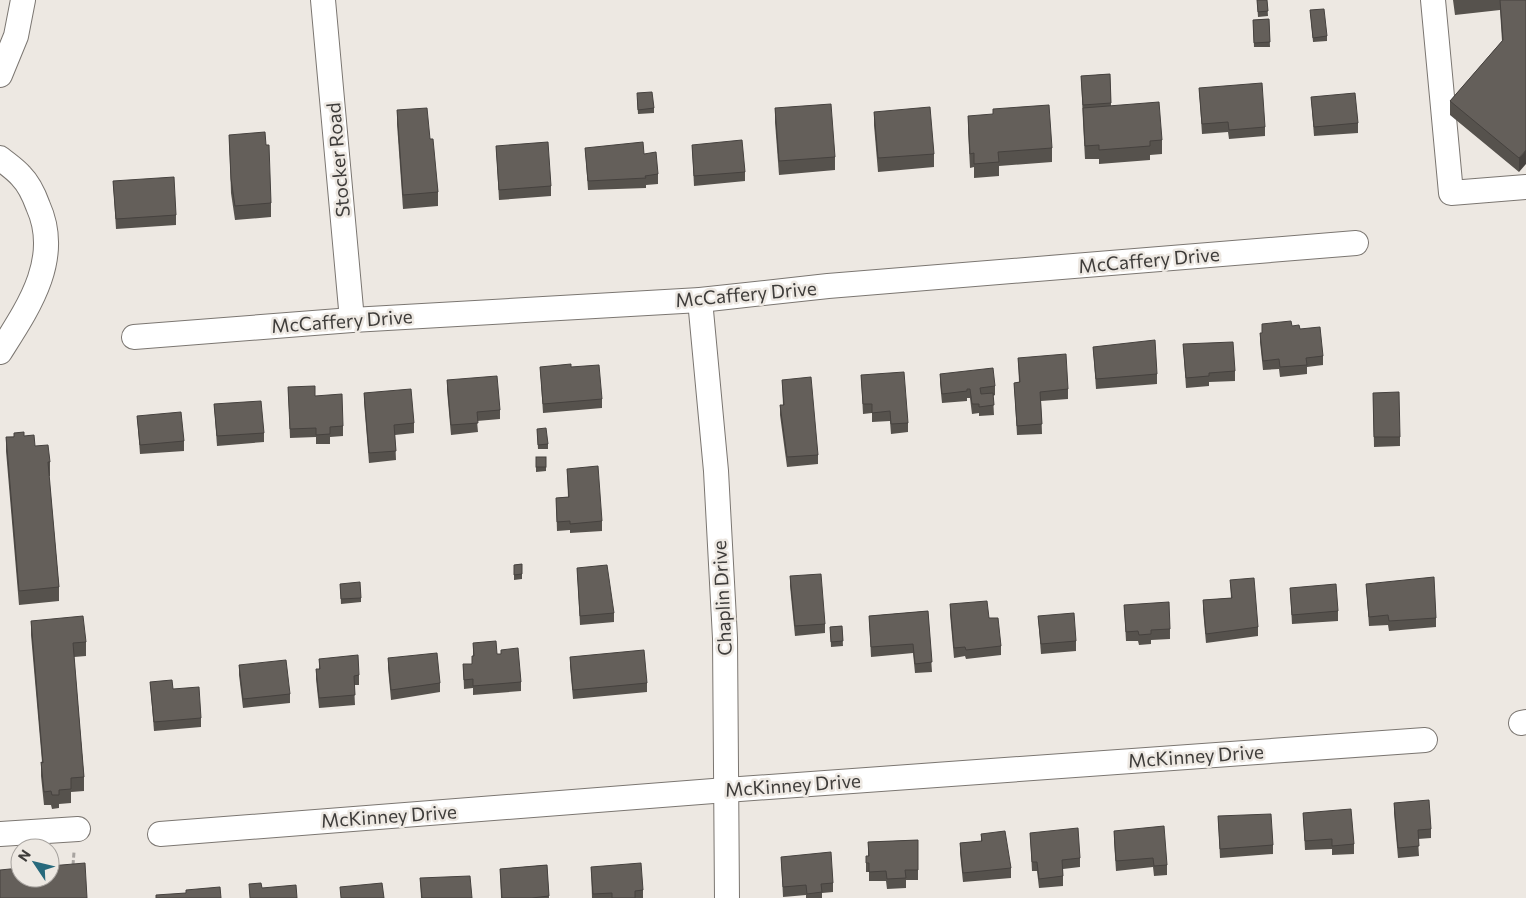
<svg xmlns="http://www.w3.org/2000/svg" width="1526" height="898" font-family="Commissioner,sans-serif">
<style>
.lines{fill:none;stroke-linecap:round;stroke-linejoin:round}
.minor-casing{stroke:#7b7671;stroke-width:26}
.path{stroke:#a8a4a0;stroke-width:3;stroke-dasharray:5 2.5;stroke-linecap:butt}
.minor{stroke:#fff;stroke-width:24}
.wall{fill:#56524d}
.shaded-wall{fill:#46423f}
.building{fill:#645f5a;stroke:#46423f}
.labels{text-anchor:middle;stroke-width:5;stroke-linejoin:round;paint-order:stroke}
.street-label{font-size:19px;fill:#3e3c3a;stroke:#ede8e2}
</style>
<rect width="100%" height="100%" fill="#ede8e2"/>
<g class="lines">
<defs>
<g id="minor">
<polyline points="323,0 352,320"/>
<polyline points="1433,0 1451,193 1526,187"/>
<polyline points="0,75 16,36 23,0"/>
<path d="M0,158C7,164 15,169 21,176C29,184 34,195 38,206C62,259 28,308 0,352"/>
<polyline points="700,300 716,471 725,638 727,898"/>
<polyline points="134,337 352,320 700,300 828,286 1356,243"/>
<polyline points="1521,723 1526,722"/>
<polyline points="0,834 78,829"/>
<polyline points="160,834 726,790 1425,740"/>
</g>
</defs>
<use href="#minor" class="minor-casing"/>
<polyline class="path" points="73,865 74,852"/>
<use href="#minor" class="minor"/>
</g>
<g class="wall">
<polygon points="1257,0 1267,0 1268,16 1258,17"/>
<polygon points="1453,0 1526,0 1519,172 1450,115 1450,101 1502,41 1500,10 1455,15"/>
<polygon points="1310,10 1327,36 1327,41 1313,42"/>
<polygon points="1269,19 1270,47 1254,47 1253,20"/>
<polygon points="1110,74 1111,106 1162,140 1162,154 1150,155 1150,160 1099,164 1099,159 1085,159 1083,122 1081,76"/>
<polygon points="1199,88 1265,127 1265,136 1229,139 1228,132 1202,134"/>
<polygon points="1311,97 1358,123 1358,133 1314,136"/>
<polygon points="637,98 654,108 654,113 638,114"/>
<polygon points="775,108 835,157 835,170 779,175 775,122"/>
<polygon points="397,110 430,139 438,192 438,206 403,209 397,124"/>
<polygon points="874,112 934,154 934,167 878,172 874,125"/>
<polygon points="968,116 1052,148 1052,162 999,166 999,176 974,178 974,167 970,168 968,130"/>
<polygon points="229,135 271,203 271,217 235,220 231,193"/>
<polygon points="692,145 745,172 745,181 694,186"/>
<polygon points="496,146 551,186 551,196 499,200"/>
<polygon points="585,148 644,154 658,174 658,184 646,185 646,188 588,190"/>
<polygon points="113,181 176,215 176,225 116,229"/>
<polygon points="1262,324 1292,326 1300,329 1323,356 1323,365 1307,367 1307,374 1280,377 1279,369 1263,370 1260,342 1260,333 1262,333"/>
<polygon points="1183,344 1235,371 1235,381 1209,382 1209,386 1186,388"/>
<polygon points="1093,347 1157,374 1157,384 1096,389"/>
<polygon points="1018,358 1068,389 1068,399 1041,401 1042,434 1017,435 1014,383 1019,382"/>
<polygon points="540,367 571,367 602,399 602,408 543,413"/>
<polygon points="940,374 995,386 995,395 993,396 994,415 979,416 979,413 972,414 970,398 967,398 967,401 942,403 940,383"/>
<polygon points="861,375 908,423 908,432 891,434 890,421 872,422 872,413 863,414"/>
<polygon points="447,380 500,410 500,419 477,421 478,432 451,435 447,390"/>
<polygon points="782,380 818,455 818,464 787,467 780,415 780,405 783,405"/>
<polygon points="288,387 315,396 343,426 343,436 330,437 330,444 316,444 316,437 290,438"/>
<polygon points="364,393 414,423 414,433 395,435 396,460 369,463 364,402"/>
<polygon points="1373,393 1400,437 1400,446 1374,447"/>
<polygon points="214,404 264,433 264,442 217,446"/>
<polygon points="137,416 184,441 184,451 140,454"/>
<polygon points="537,429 548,444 548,449 538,449"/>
<polygon points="24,436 35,446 50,462 50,476 49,476 59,587 59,601 19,605 6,451 6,437"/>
<polygon points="536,457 546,457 546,471 536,472"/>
<polygon points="567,469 602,521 602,531 570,533 570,530 557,531 556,498 568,497"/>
<polygon points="522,564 522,579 514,580 514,565"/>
<polygon points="577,568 614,613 614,622 580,625"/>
<polygon points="790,576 825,624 825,633 795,636 790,586"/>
<polygon points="1230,580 1258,627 1258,636 1206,643 1203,610 1203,600 1231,598"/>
<polygon points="340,584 361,598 361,602 341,604"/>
<polygon points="1366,584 1436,618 1436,627 1389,631 1388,625 1369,626"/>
<polygon points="1290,588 1338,611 1338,621 1292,624"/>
<polygon points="950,604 989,618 1001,646 1001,655 966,659 965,656 954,658 950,614"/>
<polygon points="1124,605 1170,629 1170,639 1151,640 1151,644 1139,645 1138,641 1126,641"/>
<polygon points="928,611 932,672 915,673 913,653 871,657 869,616"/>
<polygon points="1038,616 1076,641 1076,651 1041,654"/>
<polygon points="31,621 86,642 86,656 74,657 84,777 84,791 71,792 71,803 59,804 59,808 52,809 51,805 44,805 41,776 41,762 42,762 31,635"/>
<polygon points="842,626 843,646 831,647 830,627"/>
<polygon points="473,643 497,654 521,682 521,691 473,695 473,688 464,689 463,664 472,664 473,656"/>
<polygon points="570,657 647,683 647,692 573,699 570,666"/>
<polygon points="388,658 440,683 440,692 391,700 388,668"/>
<polygon points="319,659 359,675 359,685 354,685 355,705 319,708 316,679 316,669 319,669"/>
<polygon points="239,665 290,694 290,703 243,708 239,675"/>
<polygon points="150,682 173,689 201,718 201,727 154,731"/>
<polygon points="1394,803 1431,829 1431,838 1418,839 1419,856 1398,858 1394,813"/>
<polygon points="1303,813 1354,844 1354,854 1332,855 1332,849 1305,850"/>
<polygon points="1218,816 1273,845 1273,854 1220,858"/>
<polygon points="1114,831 1167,865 1167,875 1154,876 1153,867 1116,871 1114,841"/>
<polygon points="1030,833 1080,858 1080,867 1063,869 1063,886 1039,888 1037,871 1032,871"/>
<polygon points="981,834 1011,868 1011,878 963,882 960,853 960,843 981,841"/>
<polygon points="918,840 918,880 906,880 906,888 887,889 886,881 869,881 869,872 866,872 866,856 868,856 868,842"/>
<polygon points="781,857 833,883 833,892 822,893 822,898 806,898 806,895 783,897"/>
<polygon points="547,865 549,898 501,898 500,869"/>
<polygon points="591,867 643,890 643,898 592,898"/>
<polygon points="420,878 472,898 421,898"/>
</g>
<polygon class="shaded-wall" points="1526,150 1526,164 1519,172 1519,158"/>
<g class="building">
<polygon points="1257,0 1267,0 1268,11 1258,12"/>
<polygon points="1500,0 1526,0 1526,150 1519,158 1450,101 1503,40"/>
<polygon points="1324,9 1327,36 1313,38 1310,10"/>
<polygon points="1269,19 1270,42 1254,43 1253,20"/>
<polygon points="1110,74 1111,103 1083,105 1081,76"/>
<polygon points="1262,83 1265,127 1229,130 1228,122 1202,124 1199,88"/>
<polygon points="652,92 654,108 638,110 637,93"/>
<polygon points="1355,93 1358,123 1314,127 1311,97"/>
<polygon points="1159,102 1162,140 1150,141 1150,146 1099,150 1099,145 1085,146 1083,108"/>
<polygon points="831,104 835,157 779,161 775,108"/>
<polygon points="1049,105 1052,148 998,152 999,162 974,164 974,153 970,154 968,116 993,114 993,109"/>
<polygon points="930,107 934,154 878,158 874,112"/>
<polygon points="427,108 430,139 433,139 438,192 403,195 397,110"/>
<polygon points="265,132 266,145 269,145 271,203 235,206 231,179 229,135"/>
<polygon points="742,140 745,172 694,176 692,145"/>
<polygon points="548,142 551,186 499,190 496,146"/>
<polygon points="643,142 644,154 656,152 658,174 645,176 646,178 588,181 585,148"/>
<polygon points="174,177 176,215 116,219 113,181"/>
<polygon points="1291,321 1292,326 1299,325 1300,329 1320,327 1323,356 1306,358 1307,365 1280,367 1279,359 1263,361 1260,333 1262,333 1262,324"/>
<polygon points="1155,340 1157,374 1096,379 1093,347"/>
<polygon points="1233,342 1235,371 1209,373 1209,376 1186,378 1183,344"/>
<polygon points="1066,354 1068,389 1040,392 1042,424 1017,426 1014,383 1020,382 1018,358"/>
<polygon points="571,364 571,367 599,365 602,399 543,404 540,367"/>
<polygon points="993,368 995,386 980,388 981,394 993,393 994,405 979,407 979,404 972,404 970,389 967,389 967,391 942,394 940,374"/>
<polygon points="904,372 908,423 891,424 890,411 872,413 872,404 863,404 861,375"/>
<polygon points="497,376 500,410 477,412 478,423 451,425 447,380"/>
<polygon points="811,377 818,455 787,457 780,405 784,405 782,380"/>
<polygon points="315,386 315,396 342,394 343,426 330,427 330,434 316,435 316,428 290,429 288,387"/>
<polygon points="411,389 414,423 394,425 396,451 369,453 364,393"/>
<polygon points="1399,392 1400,437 1374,437 1373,393"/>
<polygon points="261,401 264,433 217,436 214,404"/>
<polygon points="181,412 184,441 140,445 137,416"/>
<polygon points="546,428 548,444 538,445 537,429"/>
<polygon points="24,432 24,436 34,435 35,446 48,445 50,462 48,462 59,587 19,591 6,437 14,437 14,433"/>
<rect x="536" y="457" width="10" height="10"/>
<polygon points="598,466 602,521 570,524 570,521 557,522 556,498 569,497 567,469"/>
<polygon points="522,564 522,574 514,575 514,565"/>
<polygon points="607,565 614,613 580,616 577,568"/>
<polygon points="821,574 825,624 795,626 790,576"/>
<polygon points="1434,577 1436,618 1389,621 1388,615 1369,617 1366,584"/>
<polygon points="1254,578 1258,627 1206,634 1203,600 1232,598 1230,580"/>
<polygon points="360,582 361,598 341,599 340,584"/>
<polygon points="1336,584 1338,611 1292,615 1290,588"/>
<polygon points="987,601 989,618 998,618 1001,646 966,650 965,647 954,648 950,604"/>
<polygon points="1169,602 1170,629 1151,630 1151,634 1139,635 1138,631 1126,632 1124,605"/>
<polygon points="928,611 932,662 915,664 913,644 871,647 869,616"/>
<polygon points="1074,613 1076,641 1041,644 1038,616"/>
<polygon points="83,616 86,642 73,643 84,777 71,778 71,789 59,790 59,795 52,795 51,791 44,792 41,762 43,763 31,621"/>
<polygon points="842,626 843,641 831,642 830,627"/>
<polygon points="496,641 497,654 501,654 501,650 518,648 521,682 473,686 473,679 464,680 463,664 472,664 472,656 474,656 473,643"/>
<polygon points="644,650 647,683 573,690 570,657"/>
<polygon points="437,653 440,683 391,690 388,658"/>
<polygon points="358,655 359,675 354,676 355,695 319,698 316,669 320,669 319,659"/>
<polygon points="286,660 290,694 243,699 239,665"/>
<polygon points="172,680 173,689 199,687 201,718 154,722 150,682"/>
<polygon points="1429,800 1431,829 1418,830 1419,846 1398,848 1394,803"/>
<polygon points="1351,809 1354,844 1332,846 1332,839 1305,841 1303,813"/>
<polygon points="1271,814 1273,845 1220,849 1218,816"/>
<polygon points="1164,826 1167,865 1154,866 1153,858 1116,861 1114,831"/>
<polygon points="1078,828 1080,858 1062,860 1063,876 1039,879 1037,862 1032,862 1030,833"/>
<polygon points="1005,831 1011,868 963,873 960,843 982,841 981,834"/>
<polygon points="918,840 918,870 905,870 906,878 887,879 886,871 869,872 869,863 866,863 866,856 869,856 868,842"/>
<polygon points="831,852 833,883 821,884 822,892 807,894 806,885 783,887 781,857"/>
<polygon points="85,863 87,898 0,898 0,870 20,868 20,878 50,878 50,866"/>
<polygon points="641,863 643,890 635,891 635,898 612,898 612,893 593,894 591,867"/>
<polygon points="547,865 549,896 532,898 502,898 500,869"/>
<polygon points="470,876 472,898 422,898 420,878"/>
<polygon points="261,883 262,888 296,885 297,898 250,898 249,884"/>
<polygon points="382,883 384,898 341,898 340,887"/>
<polygon points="220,887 221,898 156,898 156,895 186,893 186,890"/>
</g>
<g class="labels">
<g class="street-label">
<text transform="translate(338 160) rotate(-95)" y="7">Stocker Road</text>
<text transform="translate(1149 260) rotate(-5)" y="7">McCaffery Drive</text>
<text transform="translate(746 294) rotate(-5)" y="7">McCaffery Drive</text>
<text transform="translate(342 321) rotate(-4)" y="7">McCaffery Drive</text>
<text transform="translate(722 598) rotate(-93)" y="7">Chaplin Drive</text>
<text transform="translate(1196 756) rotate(-4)" y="7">McKinney Drive</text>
<text transform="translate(793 785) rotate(-4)" y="7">McKinney Drive</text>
<text transform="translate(389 816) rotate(-4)" y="7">McKinney Drive</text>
</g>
</g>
<g transform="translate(35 863) rotate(305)"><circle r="24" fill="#ede8e2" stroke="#a7a39f"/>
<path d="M0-4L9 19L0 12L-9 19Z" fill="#27697c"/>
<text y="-8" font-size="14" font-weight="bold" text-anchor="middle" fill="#3e3c3a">N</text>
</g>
</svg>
